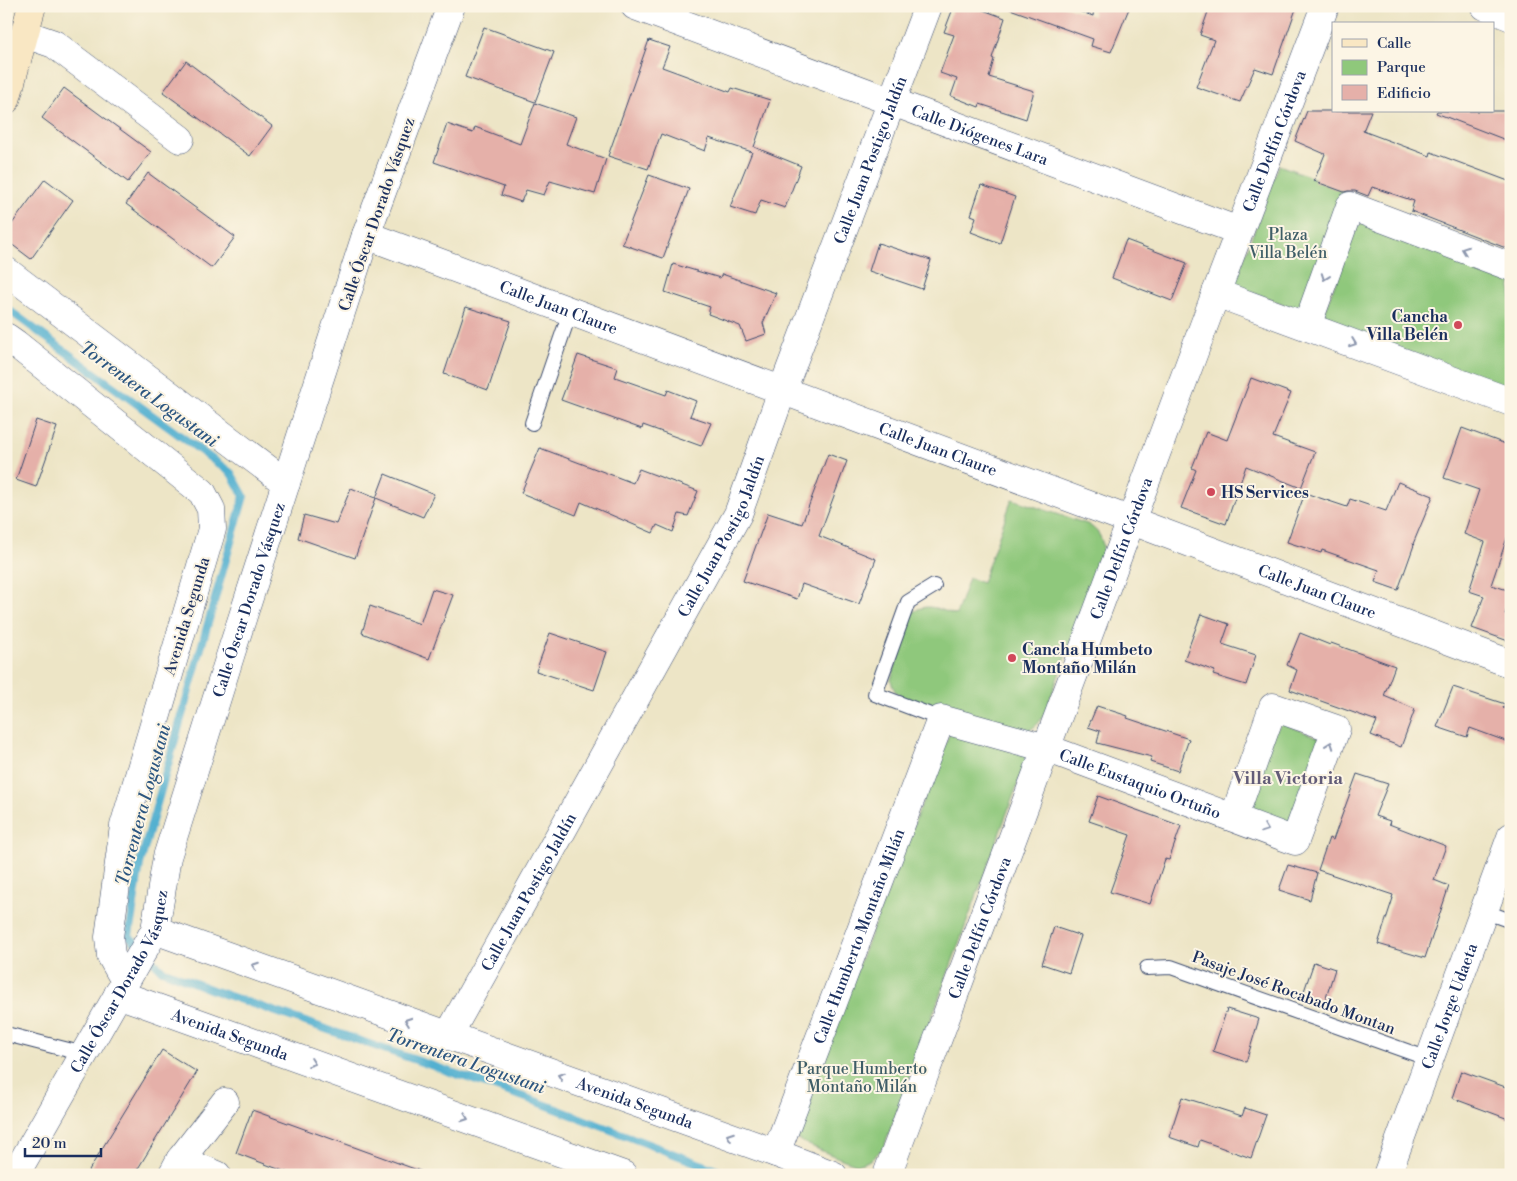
<svg xmlns="http://www.w3.org/2000/svg" width="1517" height="1181" font-family="'Libre Bodoni',serif">
<style>
.green{fill:#8fc87b;stroke:#557c6c}
.lines{fill:none;stroke-linecap:round;stroke-linejoin:round}
.stream{stroke:#52b0d0;stroke-width:8}
.building{fill:#e5b0a9}
.service-casing{stroke:#3a4a6e;stroke-width:16}
.minor-casing{stroke:#3a4a6e;stroke-width:29}
.tertiary-casing{stroke:#3a4a6e;stroke-width:29}
.secondary-casing{stroke:#3a4a6e;stroke-width:29}
.service{stroke:#fff;stroke-width:14}
.minor{stroke:#fff;stroke-width:28}
.tertiary{stroke:#fff;stroke-width:28}
.secondary{stroke:#f9e7c3;stroke-width:28}
.oneway{stroke:#8d97ae}
.poi-dot{fill:#d1495b;stroke:#fcf5e5;stroke-width:2}
.labels{text-anchor:middle;stroke-width:4;stroke-linejoin:round;paint-order:stroke}
.street-label{font-size:16px;fill:#1b2f5e;stroke:#fcf5e5}
.park-label{font-size:16px;fill:#3e5d67;stroke:#fcf5e5}
.poi-label{font-size:16px;font-weight:bold;fill:#1b2f5e;stroke:#fcf5e5;text-anchor:start}
.water-label{font-size:18px;font-style:italic;fill:#2c5680;stroke:#fcf5e5}
.neighbourhood-label{font-size:18px;font-weight:bold;fill:#625c78;stroke:#fcf5e5}
</style>
<rect width="100%" height="100%" fill="#fcf5e5"/>
<filter id="ink" filterUnits="userSpaceOnUse"><feTurbulence type="fractalNoise" baseFrequency=".02" numOctaves="2"/><feDisplacementMap in="SourceGraphic" scale="10" xChannelSelector="R" yChannelSelector="G"/><feConvolveMatrix kernelMatrix="1 2 1 2 8 2 1 2 1" color-interpolation-filters="sRGB"/></filter>
<filter id="wash" filterUnits="userSpaceOnUse"><feTurbulence type="fractalNoise" baseFrequency=".0096" numOctaves="4" result="noise"/><feDisplacementMap in="SourceGraphic" scale="20" xChannelSelector="R" yChannelSelector="G"/><feGaussianBlur stdDeviation="1.12" result="paint"/><feColorMatrix in="noise" values="0 0 0 0 0 0 0 0 0 0 0 0 0 0 0 0 0 1.4 0 .05"/><feComposite in="paint" operator="in"/></filter>
<g filter="url(#wash)">
<rect width="100%" height="100%" fill="#ede5c6"/>
<g class="green">
<polygon points="1279,165 1346,190 1304,303 1299,310 1235,286 1236,279"/>
<polygon points="1362,222 1511,276 1511,392 1325,320 1323,315 1357,225"/>
<path d="M1012,499L1087,524C1098,530 1103,538 1103,550L1046,711C1040,723 1034,730 1020,733L904,699C896,693 893,690 891,680L912,613C927,601 940,610 956,615L969,578L982,583Z"/>
<polygon points="1282,723 1322,739 1294,826 1250,812 1249,806 1273,734"/>
<path d="M950,732L1028,756L884,1147C877,1154 870,1163 858,1164C851,1164 805,1144 797,1139L795,1127Z"/>
</g>
<g class="lines">
<g class="stream">
<polyline points="6,308 231,473 244,496 140,864 129,936 139,946"/>
<polyline points="147,955 162,970 215,991 538,1102 729,1175"/>
</g>
</g>
<g id="blocks">
<g class="building">
<polygon points="954,6 972,6 1005,18 992,58 994,59 989,77 1034,91 1026,119 980,104 979,107 951,96 957,79 940,73 954,35 944,32"/>
<polygon points="1010,6 1064,6 1093,16 1094,6 1130,6 1111,52 1091,46 1093,39 1010,9"/>
<polygon points="1210,6 1297,6 1273,74 1255,68 1240,102 1196,87 1214,40 1200,35"/>
<polygon points="484,27 554,52 535,102 465,77"/>
<polygon points="649,40 670,47 662,67 730,92 732,88 770,100 754,147 801,166 785,208 761,200 755,215 730,207 752,152 709,138 705,151 661,134 648,169 608,156"/>
<polygon points="186,61 272,126 250,156 163,92"/>
<polygon points="64,88 151,152 128,182 42,118"/>
<polygon points="535,103 576,117 566,144 606,159 595,194 550,181 544,195 526,190 521,202 501,195 504,187 434,162 447,124 473,133 475,127 520,144"/>
<polygon points="1307,111 1371,111 1363,131 1430,156 1431,152 1511,182 1511,250 1411,211 1414,201 1372,187 1368,196 1355,191 1348,191 1344,192 1314,181 1325,154 1295,141"/>
<polygon points="1437,111 1511,111 1511,142 1436,113"/>
<polygon points="148,173 235,237 212,268 126,204"/>
<polygon points="649,175 689,189 663,258 622,244"/>
<polygon points="45,179 73,200 31,259 6,240 6,232"/>
<polygon points="981,185 1015,197 1000,243 971,232 976,217 971,215"/>
<polygon points="1126,240 1187,263 1172,301 1112,278"/>
<polygon points="878,243 931,260 922,289 869,271"/>
<polygon points="673,264 720,278 722,274 776,293 763,323 766,334 746,341 740,326 708,314 710,307 665,292"/>
<polygon points="466,307 511,321 488,390 444,374"/>
<polygon points="578,355 618,368 615,377 666,395 668,390 696,401 690,416 711,423 701,446 643,425 642,429 561,400"/>
<polygon points="1251,378 1291,393 1273,437 1315,452 1301,488 1246,466 1226,524 1181,508 1196,470 1192,468 1206,432 1227,440"/>
<polygon points="36,420 57,427 36,487 16,480"/>
<polygon points="1462,428 1511,446 1511,526 1491,585 1511,591 1511,598 1505,614 1511,616 1511,642 1472,628 1484,596 1469,591 1485,542 1464,534 1479,490 1444,478"/>
<polygon points="540,448 633,483 639,469 698,491 688,516 679,514 673,532 657,525 653,533 581,502 576,515 521,493"/>
<polygon points="828,454 847,461 819,536 876,559 859,604 802,584 797,599 743,581 768,513 802,524"/>
<polygon points="385,474 434,494 423,517 376,498"/>
<polygon points="1398,482 1433,496 1413,544 1414,545 1398,590 1375,582 1379,570 1322,550 1321,553 1287,542 1305,493 1347,507 1350,499 1386,511"/>
<polygon points="351,488 376,498 355,558 298,538 304,515 336,524"/>
<polygon points="432,589 453,595 429,659 362,633 370,606 420,624"/>
<polygon points="1201,614 1229,624 1222,644 1256,655 1246,685 1213,675 1215,671 1184,660"/>
<polygon points="550,633 607,652 594,690 536,671"/>
<polygon points="1300,633 1330,645 1331,643 1395,666 1384,696 1415,709 1401,747 1371,735 1377,721 1290,690 1297,670 1287,665"/>
<polygon points="1453,687 1505,704 1503,708 1511,711 1511,743 1470,728 1467,737 1437,727"/>
<polygon points="1097,706 1128,716 1127,718 1189,739 1178,771 1150,762 1152,757 1097,743 1100,731 1088,727"/>
<polygon points="1357,774 1388,784 1375,816 1390,821 1389,824 1446,846 1434,880 1449,886 1425,958 1378,944 1393,898 1392,898 1393,895 1318,870 1329,838 1333,840"/>
<polygon points="1098,796 1181,826 1169,860 1165,859 1150,904 1110,892 1130,835 1089,821"/>
<polygon points="1288,865 1317,873 1310,900 1279,890"/>
<polygon points="1054,927 1081,936 1069,973 1042,964"/>
<polygon points="1314,962 1335,969 1325,1001 1303,994"/>
<polygon points="1227,1009 1259,1019 1246,1062 1213,1051"/>
<polygon points="162,1050 197,1072 134,1175 86,1175"/>
<polygon points="1461,1071 1511,1089 1511,1120 1452,1098"/>
<polygon points="1182,1097 1242,1116 1245,1108 1266,1115 1251,1158 1200,1140 1198,1147 1169,1137"/>
<polygon points="252,1110 423,1172 422,1175 294,1175 236,1153"/>
</g>
</g>
</g>
<g filter="url(#ink)">
<use href="#blocks" fill-opacity="0" stroke="#3a4a6e" stroke-width="1"/>
<g class="lines">
<defs>
<g id="service">
<polyline points="532,423 570,312"/>
<polyline points="934,586 908,602 875,694 941,719"/>
<polyline points="1483,911 1511,921"/>
<polyline points="1147,968 1171,967 1429,1059"/>
<polyline points="6,1034 84,1054"/>
</g>
<g id="minor">
<path id="s1" d="M635,6L1239,231"/>
<polyline points="1485,6 1511,17"/>
<polyline points="25,34 54,44 180,139"/>
<polyline points="6,271 286,483"/>
<polyline points="1216,293 1511,402"/>
<polyline points="1307,326 1350,206 1511,267"/>
<polyline points="6,337 16,344 202,492 211,509 212,529 124,826 109,937 111,956 125,981"/>
<path id="s2" d="M155,930L776,1153L833,1175"/>
<path id="s3" d="M118,994L623,1175"/>
<path id="s4" d="M448,1036L738,514L782,391L928,6"/>
<path id="s5" d="M776,1153L941,719L1046,748L1295,841L1336,729L1273,707L1234,817"/>
<polyline points="180,1160 217,1175"/>
<path id="s6" d="M15,1175L155,930L167,857L231,653L366,235"/>
<polyline points="172,1175 180,1160 225,1102"/>
<path id="s7" d="M887,1175L1216,293L1325,6"/>
<path id="s8" d="M1387,1175L1511,837"/>
</g>
<g id="tertiary">
<path id="s9" d="M451,6L366,235L1132,521L1511,664"/>
</g>
<polyline id="secondary" points="6,100 32,6"/>
</defs>
<use href="#service" class="service-casing"/>
<use href="#minor" class="minor-casing"/>
<use href="#tertiary" class="tertiary-casing"/>
<use href="#secondary" class="secondary-casing"/>
<use href="#service" class="service"/>
<use href="#minor" class="minor"/>
<use href="#tertiary" class="tertiary"/>
<use href="#secondary" class="secondary"/>
</g>
<defs><path id="oneway-chevron" d="M-2-3.5L2.5 0L-2 3.5" fill="none" stroke-width="1.6" stroke-linecap="round" stroke-linejoin="round" transform="scale(1.25)"/></defs>
<g class="oneway">
<use href="#oneway-chevron" transform="translate(1465 250) rotate(-159)"/>
<use href="#oneway-chevron" transform="translate(1325 277) rotate(110)"/>
<use href="#oneway-chevron" transform="translate(1353 343) rotate(21)"/>
<use href="#oneway-chevron" transform="translate(1330 745) rotate(-70)"/>
<use href="#oneway-chevron" transform="translate(1265 829) rotate(21)"/>
<use href="#oneway-chevron" transform="translate(255 966) rotate(-160)"/>
<use href="#oneway-chevron" transform="translate(408 1021) rotate(-160)"/>
<use href="#oneway-chevron" transform="translate(312 1063) rotate(20)"/>
<use href="#oneway-chevron" transform="translate(561 1076) rotate(-160)"/>
<use href="#oneway-chevron" transform="translate(465 1118) rotate(20)"/>
<use href="#oneway-chevron" transform="translate(730 1136) rotate(-160)"/>
</g>
</g>
<g class="poi-dot">
<circle cx="1458" cy="325" r="5"/>
<circle cx="1211" cy="492" r="5"/>
<circle cx="1012" cy="658" r="5"/>
</g>
<g class="labels">
<g class="street-label">
<text dy="6" stroke="none"><textPath href="#s1" startOffset="368">Calle Diógenes Lara</textPath></text>
<text dy="6" stroke="none"><textPath href="#s7" startOffset="1104">Calle Delfín Córdova</textPath></text>
<text dy="6" stroke="none"><textPath href="#s4" startOffset="975">Calle Juan Postigo Jaldín</textPath></text>
<text transform="translate(376 214) rotate(-71)" y="6">Calle Óscar Dorado Vásquez</text>
<text dy="6" stroke="none"><textPath href="#s9" startOffset="450">Calle Juan Claure</textPath></text>
<text dy="6" stroke="none"><textPath href="#s9" startOffset="855">Calle Juan Claure</textPath></text>
<text dy="6" stroke="none"><textPath href="#s4" startOffset="570">Calle Juan Postigo Jaldín</textPath></text>
<text dy="6" stroke="none"><textPath href="#s7" startOffset="669">Calle Delfín Córdova</textPath></text>
<text dy="6" stroke="none"><textPath href="#s9" startOffset="1260">Calle Juan Claure</textPath></text>
<text dy="6" stroke="none"><textPath href="#s6" startOffset="626">Calle Óscar Dorado Vásquez</textPath></text>
<text transform="translate(186 616) rotate(-73)" y="6">Avenida Segunda</text>
<text dy="6" stroke="none"><textPath href="#s5" startOffset="674">Calle Eustaquio Ortuño</textPath></text>
<text dy="6" stroke="none"><textPath href="#s4" startOffset="165">Calle Juan Postigo Jaldín</textPath></text>
<text dy="6" stroke="none"><textPath href="#s7" startOffset="264">Calle Delfín Córdova</textPath></text>
<text dy="6" stroke="none"><textPath href="#s5" startOffset="232">Calle Humberto Montaño Milán</textPath></text>
<text dy="6" stroke="none"><textPath href="#s6" startOffset="221">Calle Óscar Dorado Vásquez</textPath></text>
<text transform="translate(1294 992) rotate(20)" y="6">Pasaje José Rocabado Montan</text>
<text dy="6" stroke="none"><textPath href="#s8" startOffset="180">Calle Jorge Udaeta</textPath></text>
<text dy="6" stroke="none"><textPath href="#s3" startOffset="119">Avenida Segunda</textPath></text>
<text dy="6" stroke="none"><textPath href="#s2" startOffset="510">Avenida Segunda</textPath></text>
</g>
<g class="park-label">
<text x="1288" y="240">Plaza<tspan x="1288" dy="18">Villa Belén</tspan></text>
<text x="862" y="1074">Parque Humberto<tspan x="862" dy="18">Montaño Milán</tspan></text>
</g>
<g class="poi-label">
<text x="1448" y="322" text-anchor="end">Cancha<tspan x="1448" dy="18">Villa Belén</tspan></text>
<text x="1221" y="498">HS Services</text>
<text x="1022" y="655">Cancha Humbeto<tspan x="1022" dy="18">Montaño Milán</tspan></text>
</g>
<g class="water-label">
<text transform="translate(149 394) rotate(36)" y="6">Torrentera Logustani</text>
<text transform="translate(143 805) rotate(-75)" y="6">Torrentera Logustani</text>
<text transform="translate(466 1061) rotate(19)" y="6">Torrentera Logustani</text>
</g>
<g class="neighbourhood-label">
<text x="1288" y="784">Villa Victoria</text>
</g>
</g>
<rect width="1517" height="1181" fill="none" stroke="#fcf5e5" stroke-width="25"/>
<rect x="1332" y="22" width="162" height="90" fill="#fcf5e5" stroke="#a2a6af"/>
<rect x="1342" y="39" width="25" height="8" fill="#f9e7c3" stroke="#a2a6af"/>
<text x="1377" y="48" font-size="15" fill="#1b2f5e">Calle</text>
<rect x="1342" y="60" width="25" height="15" fill="#8fc87b" stroke="#a2a6af"/>
<text x="1377" y="72" font-size="15" fill="#1b2f5e">Parque</text>
<rect x="1342" y="85" width="25" height="15" fill="#e5b0a9" stroke="#a2a6af"/>
<text x="1377" y="98" font-size="15" fill="#1b2f5e">Edificio</text>
<path d="M25 1148v8h76v-8" fill="none" stroke="#1b2f5e" stroke-width="2.5"/>
<text x="32" y="1148" font-size="15" fill="#1b2f5e" stroke="#fcf5e5" stroke-width="4" paint-order="stroke">20 m</text>
</svg>
